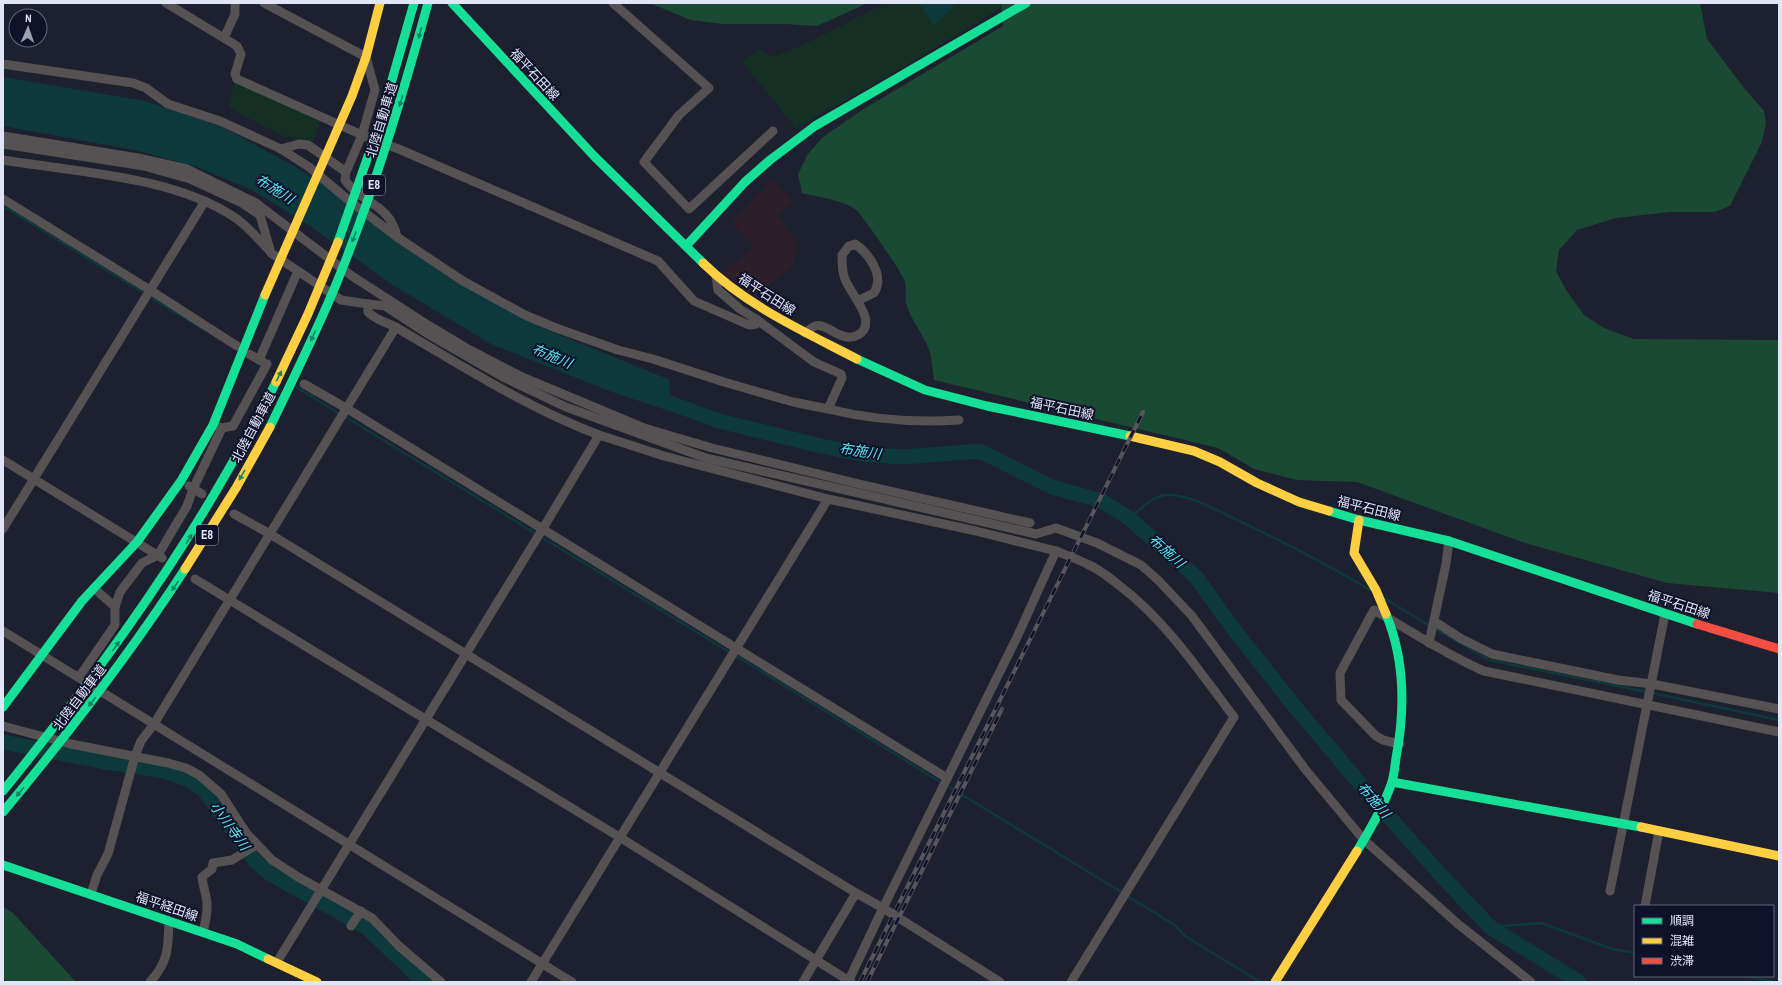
<svg xmlns="http://www.w3.org/2000/svg" width="1782" height="985" font-family="'Archivo Narrow','Noto Sans JP',sans-serif">
<style>
.industrial{fill:#2d1f2a}
.green{fill:#143024}
.forest{fill:#1a4a34}
.water{fill:#0d393d}
.lines{fill:none;stroke-linecap:round;stroke-linejoin:round}
.stream{stroke:#0d393d;stroke-width:2.5}
.river{stroke:#0d393d;stroke-width:15}
.street{stroke:#565253;stroke-width:9}
.fast{stroke:#16e098;stroke-width:9}
.slow{stroke:#ffcf43;stroke-width:9}
.jam{stroke:#f24e42;stroke-width:9}
.rail-casing{stroke:#58565c;stroke-width:4}
.rail{stroke:#0f122a;stroke-width:2.5;stroke-dasharray:8;stroke-linecap:butt}
.oneway{fill:#138366}
.labels{text-anchor:middle;stroke-width:4;stroke-linejoin:round;paint-order:stroke}
.shield{fill:#0f122a;stroke:#a2a6b9;stroke-width:1}
.shield-label{font-size:12px;font-weight:bold;fill:#e1e5f6}
.street-label{font-size:13px;fill:#e1e5f6;stroke:#0f122a}
.water-label{font-size:14px;font-style:italic;fill:#53e6ee;stroke:#0f122a}
</style>
<rect width="100%" height="100%" fill="#1d202e"/>
<polygon class="industrial" points="772,179 794,202 777,215 797,242 793,266 755,296 723,272 754,247 732,223"/>
<g class="green">
<polygon points="886,3 1000,3 1001,8 885,78 796,128 742,62 759,49 774,57 813,40"/>
<polygon points="235,80 320,122 312,142 285,137 229,108"/>
</g>
<g class="forest">
<polygon points="649,3 868,3 817,26 785,24 723,24 691,20"/>
<path d="M1001,3H1700L1707,39L1744,88L1764,111L1766,123L1762,142L1730,206L1715,212H1670L1616,218L1577,230L1559,250L1556,271L1566,290L1584,315L1604,328L1634,339L1779,340V593L1667,583L1525,543L1357,482L1297,480L1254,469L1218,448L934,380C933,371 932,359 929,350C924,335 910,319 906,303C905,296 907,289 905,282C904,275 861,213 855,209C842,200 818,197 802,193L798,174L808,154L823,137L862,110L1003,26Z"/>
<polygon points="3,907 13,913 76,982 7,982 3,978"/>
</g>
<g class="water">
<polygon points="919,3 957,3 934,25"/>
<polygon points="3,77 145,101 221,126 292,165 387,224 438,268 543,328 670,380 669,411 612,392 491,344 393,285 310,226 252,190 197,167 139,151 3,126"/>
</g>
<g class="lines">
<g class="stream">
<polyline points="3,206 142,292"/>
<polyline points="153,299 206,331"/>
<polyline points="296,387 340,414"/>
<polyline points="344,416 731,653"/>
<path d="M1129,518C1140,510 1152,497 1165,495C1186,493 1219,511 1237,520C1282,541 1327,564 1370,590"/>
<polyline points="1384,598 1430,626"/>
<polyline points="1434,628 1489,660 1647,692"/>
<polyline points="735,655 942,783"/>
<polyline points="1652,693 1779,720"/>
<polyline points="946,785 1123,893"/>
<polyline points="1127,896 1175,925 1185,936 1260,982"/>
<polyline points="1490,927 1541,923 1612,949 1635,953"/>
<polyline points="1746,976 1774,982"/>
</g>
<g class="river">
<polyline points="651,396 719,421 821,446 861,454 903,457 980,451 1052,487 1102,501 1129,518 1196,577 1232,627 1296,708 1373,799 1439,873 1490,927 1579,982"/>
<polyline points="3,742 100,761 164,771 187,779 204,790 255,861 270,874 366,927 424,982"/>
</g>
<g class="street">
<path d="M166,3L237,46L241,54L235,74L237,79L362,135L346,172L308,145L299,144L281,149L309,167L346,198L397,237C390,203 361,204 345,180L346,172"/>
<polyline points="264,3 366,57 375,90 362,135 401,150 658,261 694,301 749,325 756,324 756,319 740,309 718,290 716,276"/>
<polyline points="613,3 709,88 679,115 644,162 689,209 773,131"/>
<polyline points="224,38 235,14 235,3"/>
<polyline points="3,64 133,83 146,88 168,104 220,121 281,149"/>
<polyline points="3,136 138,158 187,169 256,203 352,276 420,320 468,349 522,377 644,428 712,448 855,483 1030,523"/>
<path d="M3,144L144,166L190,179L242,203L260,215L271,253L341,300L368,304V312C378,322 386,321 397,328C463,366 527,408 599,435L542,530L277,962"/>
<path d="M3,160C76,172 172,176 234,217C247,225 258,239 269,250"/>
<polyline points="3,199 150,290 237,346"/>
<polyline points="397,237 463,281 525,315 556,328 618,350 653,359 724,382 793,402 828,409 842,378 841,374 814,362 756,319"/>
<polyline points="368,304 385,306 428,334 505,378 566,407 706,458 1036,534 1056,528 1097,543 1141,565 1158,580 1192,616 1305,769 1363,839 1458,924 1531,982"/>
<path d="M805,333C808,331 812,327 815,326C827,322 841,344 858,335C880,323 849,292 845,279C842,272 842,262 842,255L849,246L855,244C869,254 885,275 874,293L859,300"/>
<polyline points="249,354 263,362"/>
<polyline points="259,360 298,271"/>
<polyline points="304,384 346,408 947,778"/>
<path d="M828,409C873,420 913,423 959,420"/>
<polyline points="216,426 222,428 233,426 267,364"/>
<polyline points="599,435 664,456 828,499"/>
<polyline points="3,460 162,558"/>
<polyline points="189,486 202,494"/>
<polyline points="234,514 270,534 856,893"/>
<polyline points="3,529 205,201"/>
<polyline points="195,579 621,838 851,982"/>
<polyline points="94,588 115,607 120,592 142,563 158,555 187,506 193,489 222,428"/>
<polyline points="1434,621 1460,638 1492,654 1618,680 1652,684 1779,709"/>
<polyline points="3,631 572,982"/>
<polyline points="1429,643 1446,564 1449,541"/>
<polyline points="79,677 115,625 115,607"/>
<polyline points="3,726 71,744 168,763 186,768 199,775 221,794 247,834 272,860 298,877 372,918 399,946 441,982"/>
<path d="M1400,744L1383,740L1376,736L1341,700L1340,673L1374,610C1411,631 1445,654 1484,671L1779,732"/>
<polyline points="1610,891 1665,614"/>
<polyline points="91,894 97,875 108,854 135,756 141,741 154,724 396,327"/>
<polyline points="1645,906 1659,831"/>
<polyline points="351,926 361,911"/>
<path d="M203,932C205,923 208,913 207,903C206,894 203,886 202,877L212,869L213,863L232,860L256,845"/>
<path d="M150,982C169,961 168,948 169,921"/>
<polyline points="531,982 828,499 976,531 1056,551"/>
<path d="M803,982L856,893L883,908L1018,635L1056,551C1066,555 1077,559 1087,564C1099,569 1110,578 1120,586C1167,622 1199,671 1234,717L1071,982"/>
<polyline points="848,982 883,908 1000,982"/>
</g>
<g class="fast">
<polyline points="452,3 594,156 703,263"/>
<polyline points="338,242 380,122 414,3"/>
<polyline points="686,246 745,182 770,160 815,126 1026,3"/>
<polyline points="857,359 925,390 987,406 1130,436"/>
<path d="M270,427C293,379 317,331 337,282C374,191 402,97 428,3"/>
<polyline points="1329,511 1359,520 1449,541 1697,624"/>
<polyline points="3,707 82,601 137,542 181,481 213,425 265,295"/>
<polyline points="1392,782 1641,827"/>
<path d="M3,791C81,695 154,597 216,491C237,455 258,419 276,382"/>
<path d="M3,812C68,734 130,654 185,569"/>
<path d="M1357,851C1370,830 1384,806 1392,782C1394,775 1395,766 1396,758C1405,711 1405,660 1386,614"/>
<polyline points="3,865 237,944 268,959"/>
</g>
<g class="slow">
<path d="M703,263C747,306 803,331 857,359"/>
<polyline points="265,295 352,96 366,57 380,3"/>
<polyline points="276,382 308,314 338,242"/>
<polyline points="1130,436 1194,451 1220,462 1257,483 1299,502 1329,511"/>
<polyline points="1359,520 1354,553 1376,590 1386,614"/>
<polyline points="185,569 236,488 270,427"/>
<polyline points="1641,827 1779,856"/>
<polyline points="268,959 317,982"/>
<polyline points="1275,982 1357,851"/>
</g>
<polyline class="jam" points="1697,624 1779,649"/>
<defs>
<g id="rail">
<polyline points="860,982 1143,412"/>
<polyline points="867,982 1002,709"/>
</g>
</defs>
<use href="#rail" class="rail-casing"/>
<use href="#rail" class="rail"/>
</g>
<defs><path id="oneway-solid" d="M-6-.8H1V-3.2L6.5 0L1 3.2V.8H-6Z"/></defs>
<g class="oneway">
<use href="#oneway-solid" transform="translate(420 33) rotate(105)"/>
<use href="#oneway-solid" transform="translate(401 101) rotate(107)"/>
<use href="#oneway-solid" transform="translate(354 237) rotate(111)"/>
<use href="#oneway-solid" transform="translate(313 336) rotate(114)"/>
<use href="#oneway-solid" transform="translate(279 376) rotate(-63)"/>
<use href="#oneway-solid" transform="translate(242 475) rotate(120)"/>
<use href="#oneway-solid" transform="translate(189 539) rotate(-59)"/>
<use href="#oneway-solid" transform="translate(175 586) rotate(124)"/>
<use href="#oneway-solid" transform="translate(116 646) rotate(-54)"/>
<use href="#oneway-solid" transform="translate(92 702) rotate(128)"/>
<use href="#oneway-solid" transform="translate(20 792) rotate(130)"/>
</g>
<g class="labels">
<g class="shield">
<rect x="363" y="175" width="22" height="20" rx="3"/>
<rect x="196" y="525" width="22" height="20" rx="3"/>
</g>
<g class="shield-label">
<text x="374" y="189">E8</text>
<text x="207" y="539">E8</text>
</g>
<g class="street-label">
<text transform="translate(535 74) rotate(47)" y="5">福平石田線</text>
<text transform="translate(381 120) rotate(-73)" y="5">北陸自動車道</text>
<text transform="translate(767 294) rotate(33)" y="5">福平石田線</text>
<text transform="translate(1062 408) rotate(12)" y="5">福平石田線</text>
<text transform="translate(253 427) rotate(-62)" y="5">北陸自動車道</text>
<text transform="translate(1369 508) rotate(14)" y="5">福平石田線</text>
<text transform="translate(1679 604) rotate(18)" y="5">福平石田線</text>
<text transform="translate(79 697) rotate(-53)" y="5">北陸自動車道</text>
<text transform="translate(167 906) rotate(19)" y="5">福平経田線</text>
</g>
<g class="water-label">
<text transform="translate(275 189) rotate(32)" y="5">布施川</text>
<text transform="translate(552 356) rotate(23)" y="5">布施川</text>
<text transform="translate(860 451) rotate(9)" y="5">布施川</text>
<text transform="translate(1167 551) rotate(42)" y="5">布施川</text>
<text transform="translate(1374 800) rotate(49)" y="5">布施川</text>
<text transform="translate(230 826) rotate(54)" y="5">小川寺川</text>
</g>
</g>
<rect width="1782" height="985" fill="none" stroke="#e1e5f6" stroke-width="8"/>
<rect x="1634" y="905" width="140" height="72" fill="#0f122a" stroke="#63667c"/>
<rect x="1642" y="918" width="20" height="6" fill="#16e098" stroke="#63667c"/>
<text x="1670" y="925" font-size="12" fill="#e1e5f6">順調</text>
<rect x="1642" y="938" width="20" height="6" fill="#ffcf43" stroke="#63667c"/>
<text x="1670" y="945" font-size="12" fill="#e1e5f6">混雑</text>
<rect x="1642" y="958" width="20" height="6" fill="#f24e42" stroke="#63667c"/>
<text x="1670" y="965" font-size="12" fill="#e1e5f6">渋滞</text>
<g transform="translate(28 28) rotate(2)"><circle r="19" fill="#0f122a" stroke="#63667c"/>
<path d="M0-3L7 15L0 10L-7 15Z" fill="#9ca0b0"/>
<text y="-6" font-size="11" font-weight="bold" text-anchor="middle" fill="#e1e5f6">N</text>
</g>
</svg>
